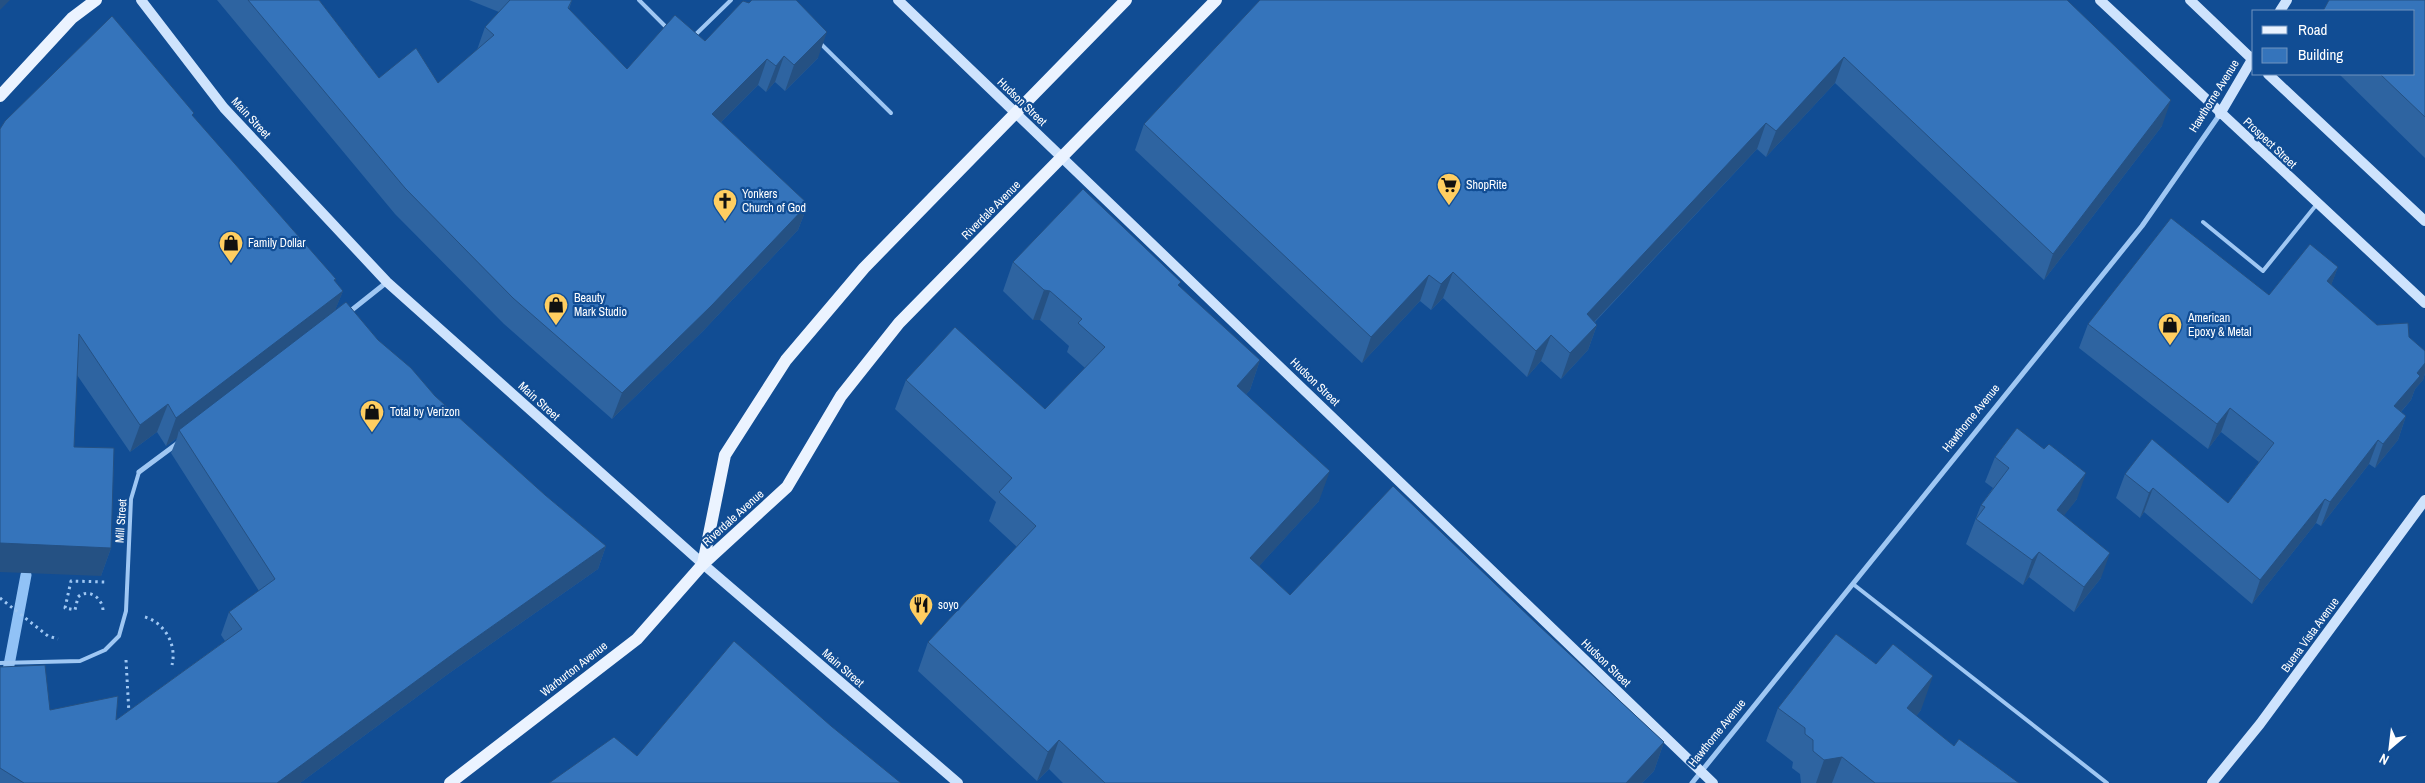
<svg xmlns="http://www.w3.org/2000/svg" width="2425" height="783" font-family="'Archivo Narrow',sans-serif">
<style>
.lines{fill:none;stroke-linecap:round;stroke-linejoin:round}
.stream{stroke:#91c2f6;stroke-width:11}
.path{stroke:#9fc7f3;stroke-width:3;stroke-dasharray:2.5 4;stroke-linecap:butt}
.lane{stroke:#9fc7f3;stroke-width:4}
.street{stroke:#9fc7f3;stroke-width:5}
.secondary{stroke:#cee3fd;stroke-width:10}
.primary{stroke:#ebf3ff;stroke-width:12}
.wall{fill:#2e64a1}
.shaded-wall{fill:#255183}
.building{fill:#3574bb;stroke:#255183}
.labels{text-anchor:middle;stroke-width:4.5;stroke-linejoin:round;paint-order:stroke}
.street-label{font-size:12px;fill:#fff;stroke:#114d94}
.poi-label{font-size:12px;fill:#fff;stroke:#114d94;text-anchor:start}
</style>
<rect width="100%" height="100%" fill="#114d94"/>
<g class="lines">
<polyline class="stream" points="6,681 26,575"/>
<g class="path">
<polyline points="0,598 48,636 58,639"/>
<path d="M103,610C102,597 88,588 78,597L75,610L65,608L71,581L106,582"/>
<path d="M145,617C165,623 177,645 172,665"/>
<polyline points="126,660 129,714"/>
</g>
<g class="lane">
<polyline points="639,0 668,29"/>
<polyline points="693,37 731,0"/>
<polyline points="819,42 891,113"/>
<polyline points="2203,222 2263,271 2317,204"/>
<polyline points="1853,584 2107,783"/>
<polyline points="0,663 80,661 105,650 119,636 126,611 131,499 139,472"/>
</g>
<g class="street">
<polyline points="348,313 387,282"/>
<polyline points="139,472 178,443"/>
<polyline points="1692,783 2142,226 2220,114"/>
</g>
<g class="secondary">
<polyline points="141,0 224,108 387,282 703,564 958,783"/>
<polyline points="898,0 1713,783"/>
<polyline points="2100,0 2425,303"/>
<polyline points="2190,0 2254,61"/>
<polyline points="2280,11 2287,0"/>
<polyline points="2268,74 2425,221"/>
<polyline points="2220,114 2254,56"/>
<polyline points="2212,783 2260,724 2425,500"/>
</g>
<g class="primary">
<polyline points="0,96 72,18 96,0"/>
<polyline points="703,564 725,455 786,360 864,268 1126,0"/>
<polyline points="450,783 637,639 703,564 787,487 841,396 899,323 1216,0"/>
</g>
</g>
<g class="wall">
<polygon points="217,0 319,0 379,78 438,83 477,50 485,27 499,12 469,0 572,0 569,9 627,69 705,41 818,58 785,91 775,82 766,92 758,85 721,122 808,204 798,230 703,331 612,419 504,324 395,214"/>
<polygon points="2067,0 2162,126 2044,280 1835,83 1766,157 1757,149 1595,322 1597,325 1588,350 1561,379 1541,361 1527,377 1443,298 1431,310 1420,301 1362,363 1135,150 1144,124"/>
<polygon points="2425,0 2425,158 2339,74 2414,74"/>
<polygon points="193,117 343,291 335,310 378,340 435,396 545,495 606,546 598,569 448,674 300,783 0,783 0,667 50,710 116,720 225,641 221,635 229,612 259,591 171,453 177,438 166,446 157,432 130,452 77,375 74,447 111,548 101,576 0,129"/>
<polygon points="1013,262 1179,286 1260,360 1250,390 1246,394 1319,501 1259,566 1290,595 1537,624 1664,742 1654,771 1642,783 1063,783 1049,769 1037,781 918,671 928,642 1017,547 989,521 996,502 895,409 906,380 1045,409 1085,368 1067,352 1069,346 1040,320 1033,320 1003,291"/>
<polygon points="2338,267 2331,285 2377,325 2409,337 2425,351 2425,373 2423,380 2415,389 2411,400 2401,412 2406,416 2398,440 2375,468 2369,464 2321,526 2316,523 2252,604 2144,512 2140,518 2116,498 2125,474 2228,503 2259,462 2221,432 2208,449 2079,348 2088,324 2269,295"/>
<polygon points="1995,457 2077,499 2063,516 2101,578 2074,612 2029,577 2023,585 1966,544 1981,505 1993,488 1985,482"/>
<polygon points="1778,708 1921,710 1916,716 1954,746 2019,783 1801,783 1800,774 1792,768 1793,762 1766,741"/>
</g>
<g class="shaded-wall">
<polygon points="0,0 10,0 0,10"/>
<polygon points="827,32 818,58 785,91 794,65"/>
<polygon points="784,56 775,82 766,92 776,66"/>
<polygon points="1844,57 1835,83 1766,157 1776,131"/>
<polygon points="767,59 758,85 703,140 712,114"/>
<polygon points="2171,100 2162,126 2044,280 2053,254"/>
<polygon points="1766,123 1757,149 1577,340 1587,314"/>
<polygon points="808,204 798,230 703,331 612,419 622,393"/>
<polygon points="2338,267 2329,291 2327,281"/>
<polygon points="1453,272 1443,298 1431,310 1441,284"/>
<polygon points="1429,275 1420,301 1362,363 1371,337"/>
<polygon points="336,279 327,302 343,291 332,318 179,430 177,438 166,446 176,418"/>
<polygon points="1044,290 1050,291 1040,320 1033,320"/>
<polygon points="1597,325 1588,350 1561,379 1570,353"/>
<polygon points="1551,335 1541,361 1527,377 1536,351"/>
<polygon points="1260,360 1250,390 1226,415 1237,386"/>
<polygon points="2425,363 2425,373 2423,380 2415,389 2411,400 2385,430 2394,406 2417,373"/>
<polygon points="168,404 157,432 130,452 140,425"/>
<polygon points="2230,408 2221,432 2208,449 2217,424"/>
<polygon points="2406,416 2398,440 2375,468 2383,444"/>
<polygon points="2378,440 2369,464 2321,526 2330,502"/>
<polygon points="1330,471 1319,501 1239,588 1250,558"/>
<polygon points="2086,473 2077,499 2048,536 2057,510"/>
<polygon points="2153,488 2144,512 2140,518 2149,493"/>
<polygon points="2325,499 2316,523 2252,604 2260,580"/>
<polygon points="0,543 111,548 101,576 0,572"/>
<polygon points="606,546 598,569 448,674 300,783 277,783 457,651"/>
<polygon points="2039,552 2029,577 2023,585 2032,560"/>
<polygon points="2110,553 2101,578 2074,612 2084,587"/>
<polygon points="1933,676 1921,710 1895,742 1907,708"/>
<polygon points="1059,740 1049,769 1037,781 1048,752"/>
<polygon points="1664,742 1654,771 1642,783 1626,783"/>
<polygon points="1842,757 1832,783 1816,783 1824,760"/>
</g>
<g class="building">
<polygon points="248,0 319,0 379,78 416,48 438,83 494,35 485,27 510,0 572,0 568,8 627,69 675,15 705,41 743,1 749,3 752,0 796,0 827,32 794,65 784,56 776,66 767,59 712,114 808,204 712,305 622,393 513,298 405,188"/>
<polygon points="1260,0 2067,0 2171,100 2053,254 1844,57 1776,131 1766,123 1587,314 1597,325 1570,353 1551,335 1536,351 1453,272 1441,284 1429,275 1371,337 1144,124"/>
<polygon points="2329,0 2425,0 2425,117 2380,74 2414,74 2414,11 2323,11"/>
<polygon points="112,16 194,113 192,115 336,279 334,280 343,291 176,418 168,404 140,425 79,334 74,447 114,448 111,548 0,543 0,129 5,121"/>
<polygon points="1083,189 1181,282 1178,285 1260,360 1237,386 1330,471 1250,558 1290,595 1393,486 1537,624 1664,742 1626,783 1105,783 1059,740 1048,752 928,642 1036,526 999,492 1012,478 906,380 955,327 1045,409 1105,347 1078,323 1082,319 1050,291 1044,290 1013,262"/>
<polygon points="2171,218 2269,295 2310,244 2338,267 2327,281 2377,325 2408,323 2409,337 2425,351 2425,363 2417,373 2420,376 2394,406 2406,416 2383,444 2378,440 2330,502 2325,499 2260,580 2153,488 2149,493 2125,474 2152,439 2228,503 2274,443 2230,408 2217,424 2088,324"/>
<polygon points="346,302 378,340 411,368 435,396 545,495 606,546 457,651 277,783 24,783 0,768 0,667 45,665 50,710 118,696 116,720 242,629 229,612 275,579 179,430"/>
<polygon points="2017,428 2044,449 2049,444 2086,473 2057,510 2110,553 2084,587 2039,552 2032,560 1976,519 1985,507 1981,505 2009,468 1995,457"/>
<polygon points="1836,634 1876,664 1893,644 1933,676 1907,708 1954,746 1959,739 2019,783 1875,783 1842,757 1824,760 1813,751 1813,740 1805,734 1805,728 1778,708"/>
<polygon points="734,641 831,726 901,783 549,783 614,737 637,756"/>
</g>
<defs>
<symbol id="supermarket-pin" viewBox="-11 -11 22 30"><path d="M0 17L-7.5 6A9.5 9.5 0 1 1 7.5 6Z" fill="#ffce61" stroke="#114d94"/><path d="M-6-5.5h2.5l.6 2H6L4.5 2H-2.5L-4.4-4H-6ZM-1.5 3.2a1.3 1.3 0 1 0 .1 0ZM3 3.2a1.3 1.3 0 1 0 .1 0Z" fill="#111"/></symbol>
<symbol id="church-pin" viewBox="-11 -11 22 30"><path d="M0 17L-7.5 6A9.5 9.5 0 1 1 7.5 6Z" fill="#ffce61" stroke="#114d94"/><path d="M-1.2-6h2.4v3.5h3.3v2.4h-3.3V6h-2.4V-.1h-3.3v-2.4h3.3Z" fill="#111"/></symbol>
<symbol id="shop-pin" viewBox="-11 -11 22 30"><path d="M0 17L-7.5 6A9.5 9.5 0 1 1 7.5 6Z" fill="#ffce61" stroke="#114d94"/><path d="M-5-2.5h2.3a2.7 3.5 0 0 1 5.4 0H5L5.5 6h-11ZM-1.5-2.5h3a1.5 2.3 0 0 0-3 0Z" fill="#111"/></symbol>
<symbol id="restaurant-pin" viewBox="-11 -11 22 30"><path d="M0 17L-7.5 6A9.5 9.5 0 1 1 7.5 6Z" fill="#ffce61" stroke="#114d94"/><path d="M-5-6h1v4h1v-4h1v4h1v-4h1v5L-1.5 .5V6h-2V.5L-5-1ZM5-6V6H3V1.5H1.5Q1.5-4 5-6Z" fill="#111"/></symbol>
</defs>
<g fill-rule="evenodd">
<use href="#supermarket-pin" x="1435" y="171" width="28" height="38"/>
<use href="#church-pin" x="711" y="187" width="28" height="38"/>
<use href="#shop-pin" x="217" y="229" width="28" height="38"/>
<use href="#shop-pin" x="542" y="291" width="28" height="38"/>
<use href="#shop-pin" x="2156" y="311" width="28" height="38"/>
<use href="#shop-pin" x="358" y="398" width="28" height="38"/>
<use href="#restaurant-pin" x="907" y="591" width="28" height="38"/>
</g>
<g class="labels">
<g class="street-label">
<text transform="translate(2214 96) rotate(-58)" y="4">Hawthorne Avenue</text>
<text transform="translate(1022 102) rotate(44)" y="4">Hudson Street</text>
<text transform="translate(251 118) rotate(47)" y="4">Main Street</text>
<text transform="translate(2270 143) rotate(43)" y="4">Prospect Street</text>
<text transform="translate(991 210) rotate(-45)" y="4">Riverdale Avenue</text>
<text transform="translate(1315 382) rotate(44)" y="4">Hudson Street</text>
<text transform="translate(539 401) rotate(42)" y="4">Main Street</text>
<text transform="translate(1971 418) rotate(-51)" y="4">Hawthorne Avenue</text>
<text transform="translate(733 518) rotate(-42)" y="4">Riverdale Avenue</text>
<text transform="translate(121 521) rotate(-86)" y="4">Mill Street</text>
<text transform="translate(2310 635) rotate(-54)" y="4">Buena Vista Avenue</text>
<text transform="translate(1606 663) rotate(44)" y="4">Hudson Street</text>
<text transform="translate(843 668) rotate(41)" y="4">Main Street</text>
<text transform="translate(574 669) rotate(-38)" y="4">Warburton Avenue</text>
<text transform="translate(1717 733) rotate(-51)" y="4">Hawthorne Avenue</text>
</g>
<g class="poi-label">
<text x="1466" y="189">ShopRite</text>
<text x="742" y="198">Yonkers<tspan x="742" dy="14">Church of God</tspan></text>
<text x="248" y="247">Family Dollar</text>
<text x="574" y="302">Beauty<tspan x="574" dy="14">Mark Studio</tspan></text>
<text x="2188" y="322">American<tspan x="2188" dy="14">Epoxy &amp; Metal</tspan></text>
<text x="390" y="416">Total by Verizon</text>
<text x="938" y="609">soyo</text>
</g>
</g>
<rect x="2252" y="10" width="162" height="65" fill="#114d94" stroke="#7094bf"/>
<rect x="2262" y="26" width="25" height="8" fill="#ebf3ff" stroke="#7094bf"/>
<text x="2298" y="35" font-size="15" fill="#ffffff">Road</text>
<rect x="2262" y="48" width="25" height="15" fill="#3574bb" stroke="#7094bf"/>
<text x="2298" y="60" font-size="15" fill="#ffffff">Building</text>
<g transform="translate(2390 748) rotate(208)" stroke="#114d94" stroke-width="4" paint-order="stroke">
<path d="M0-4L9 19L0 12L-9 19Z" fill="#ffffff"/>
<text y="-8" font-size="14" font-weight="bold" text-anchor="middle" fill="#ffffff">N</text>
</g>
</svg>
